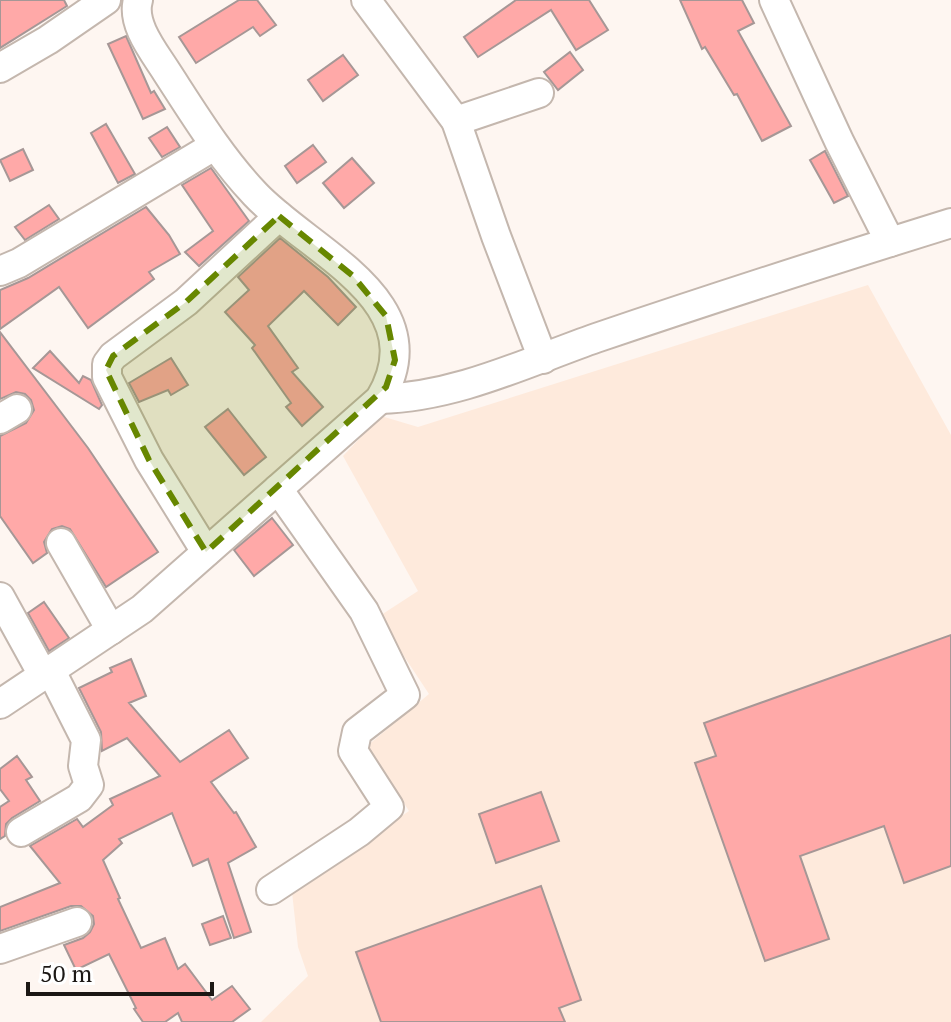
<svg xmlns="http://www.w3.org/2000/svg" width="951" height="1022" font-family="'PT Serif',serif">
<style>
.built{fill:#feeadc}
.building{fill:#ffa9a8;stroke:#a69796;stroke-width:2}
.lines{fill:none;stroke-linecap:round;stroke-linejoin:round}
.street-casing{stroke:#c4b7ae;stroke-width:32}
.street{stroke:#fff;stroke-width:28}
.marked{fill:#678700;fill-opacity:0.2;stroke:#678700;stroke-width:6;stroke-dasharray:16 10;stroke-linejoin:round}
</style>
<rect width="100%" height="100%" fill="#fef6f1"/>
<polygon class="built" points="868,285 951,435 951,1022 261,1022 308,976 298,947 292,892 409,811 367,746 429,694 378,617 418,591 343,456 381,416 418,427"/>
<g class="building">
<polygon points="0,0 64,0 67,6 0,48"/>
<polygon points="239,0 257,0 276,25 260,36 253,27 196,63 179,37"/>
<polygon points="516,0 589,0 608,30 576,50 551,10 478,57 464,37"/>
<polygon points="680,0 742,0 754,23 738,31 791,126 762,141 737,94 734,95 705,47 702,49"/>
<polygon points="126,36 151,93 154,91 165,109 143,119 108,44"/>
<polygon points="570,52 583,70 558,90 544,72"/>
<polygon points="343,55 358,75 323,101 308,80"/>
<polygon points="106,124 135,174 118,183 91,133"/>
<polygon points="167,127 180,147 162,157 149,138"/>
<polygon points="313,145 326,162 297,183 285,166"/>
<polygon points="23,149 33,170 10,181 0,160"/>
<polygon points="825,151 848,196 834,203 810,160"/>
<polygon points="352,158 374,183 344,208 323,183"/>
<polygon points="211,168 249,221 199,266 185,252 213,231 182,185"/>
<polygon points="49,205 59,219 25,240 15,227"/>
<polygon points="146,207 169,235 180,254 149,272 154,279 88,328 59,287 0,329 0,290 28,278"/>
<polygon points="280,238 328,277 356,307 338,325 304,291 268,326 298,368 292,372 323,407 302,426 286,407 291,403 252,348 255,345 225,312 249,290 238,277"/>
<polygon points="0,332 88,448 158,552 106,587 70,529 62,526 52,529 44,542 47,553 33,563 0,516 0,436 26,423 34,410 31,400 25,394 16,392 0,399"/>
<polygon points="50,351 79,383 83,376 91,380 102,405 99,409 33,368"/>
<polygon points="171,358 188,385 171,395 168,390 139,402 129,383"/>
<polygon points="228,409 266,457 244,475 205,427"/>
<polygon points="272,518 293,545 254,576 234,550"/>
<polygon points="44,602 69,638 49,651 28,613"/>
<polygon points="951,635 951,866 904,883 884,826 800,856 829,939 765,961 695,763 716,756 704,723"/>
<polygon points="131,659 146,696 129,703 180,762 229,730 248,758 211,782 234,813 236,812 256,847 228,863 251,932 234,938 208,859 193,866 172,813 119,839 122,843 103,860 120,898 118,899 141,948 165,938 178,969 185,964 212,1000 232,986 250,1009 232,1022 182,1022 178,1013 165,1022 143,1022 134,1009 136,1008 109,954 76,970 64,945 83,938 90,932 94,924 93,916 81,906 71,906 0,931 0,907 60,883 30,846 77,819 83,827 113,805 110,799 160,776 127,738 102,751 101,732 79,688 112,672 110,668"/>
<polygon points="17,756 32,777 26,780 40,801 12,818 6,824 5,836 0,839 0,807 9,801 0,789 0,769"/>
<polygon points="541,792 559,841 496,863 479,814"/>
<polygon points="541,886 581,1000 559,1008 565,1022 381,1022 356,952"/>
<polygon points="223,916 231,938 210,945 202,924"/>
</g>
<g class="lines">
<defs>
<g id="street">
<polyline points="366,0 456,121 496,236 543,359"/>
<polyline points="774,0 839,141 890,242"/>
<polyline points="0,68 48,40 106,0"/>
<polyline points="456,121 539,93"/>
<polyline points="0,271 19,263 214,146"/>
<path d="M380,399C456,397 525,363 596,338C714,298 832,260 951,223"/>
<polyline points="0,419 17,409"/>
<polyline points="61,543 111,630"/>
<polyline points="206,552 149,460 107,377 107,364 113,356 186,302 279,216"/>
<polyline points="0,597 43,675"/>
<path d="M0,704L142,609L380,399C438,301 309,252 255,194C220,157 194,114 166,71C154,52 131,24 138,0"/>
<polyline points="21,832 79,798 89,785 83,766 86,740 51,671"/>
<polyline points="271,890 359,832 389,807 353,751 357,732 405,695 364,611 278,489"/>
<polyline points="0,949 77,922"/>
</g>
</defs>
<use href="#street" class="street-casing"/>
<use href="#street" class="street"/>
</g>
<path class="marked" d="M279,216L353,276L386,316L395,360L386,387L206,552L149,460L106,370L113,356L186,302Z"/>
<path d="M28 982v12h184v-12" fill="none" stroke="#1c1815" stroke-width="4"/>
<text x="40" y="982" font-size="24" fill="#1c1815" stroke="#ffffff" stroke-width="6" paint-order="stroke">50 m</text>
</svg>
